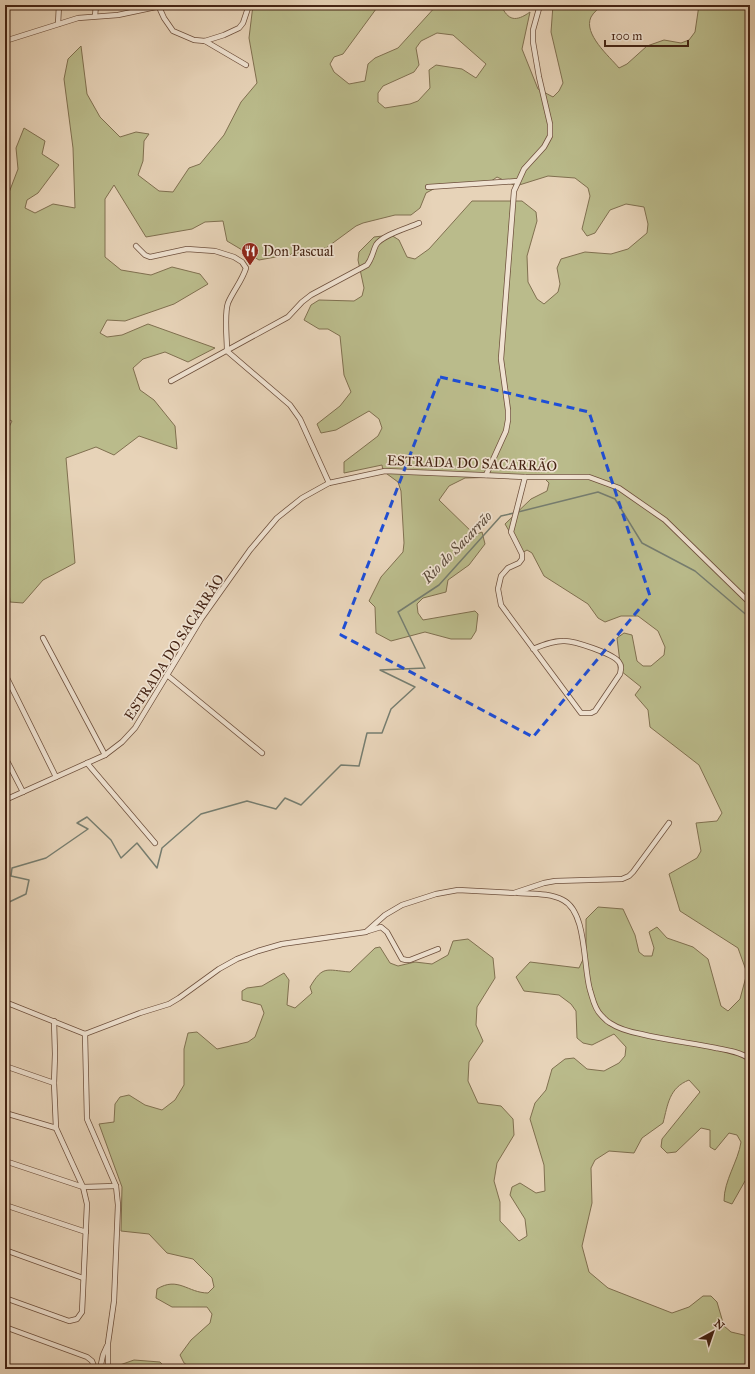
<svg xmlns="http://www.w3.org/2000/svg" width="755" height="1374" font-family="'IM FELL Great Primer',serif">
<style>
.green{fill:#babb8b;stroke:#807050;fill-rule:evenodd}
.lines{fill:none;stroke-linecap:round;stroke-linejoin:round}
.stream{stroke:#767d6f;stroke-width:1.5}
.street-casing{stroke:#6e503d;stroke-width:6}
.street{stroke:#efe2d1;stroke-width:4.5}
.marked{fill:none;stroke:#1d4ed8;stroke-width:3;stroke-dasharray:8 5;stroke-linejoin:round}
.labels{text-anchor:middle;stroke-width:3.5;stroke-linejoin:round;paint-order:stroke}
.poi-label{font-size:14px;fill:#452414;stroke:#efe2d1;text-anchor:start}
.street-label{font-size:14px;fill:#452414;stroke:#efe2d1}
.water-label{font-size:15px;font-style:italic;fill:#5a493a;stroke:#efe2d1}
</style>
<rect width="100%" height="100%" fill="#e7d3b8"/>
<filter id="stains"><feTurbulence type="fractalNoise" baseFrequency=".005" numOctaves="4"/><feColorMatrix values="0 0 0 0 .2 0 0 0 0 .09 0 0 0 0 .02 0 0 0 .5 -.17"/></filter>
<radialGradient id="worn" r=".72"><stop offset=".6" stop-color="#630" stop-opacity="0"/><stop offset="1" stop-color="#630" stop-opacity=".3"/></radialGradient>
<g class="green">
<path d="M253,5H273L283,7V5H379L343,54L334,57L330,64L334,72L349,84L365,81L368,64L375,58L398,48L437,5H501C508,21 516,22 530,12L522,49L538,89L553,97L559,91L563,83L551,32L553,5H602C599,8 593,13 591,17C583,34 609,56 619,68L627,64L647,46L664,40L681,43L689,40L695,32L699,5H750V1175L745,1181L732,1204L724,1201C724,1180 738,1162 741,1142L737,1135L729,1133L715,1150L710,1147V1130L701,1128L676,1152L667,1153L661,1147L662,1139L700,1092L689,1080C669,1088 668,1104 663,1123L642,1138L634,1153L609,1151L595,1160L591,1168L592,1203L582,1246L589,1272L608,1288L672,1313L689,1307L703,1296H711L717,1302L724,1326L731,1332L748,1336L750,1339V1369H194L184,1363L180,1355L191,1340L210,1323L212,1314L207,1307H172L156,1298L157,1289C178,1276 188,1293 208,1293L214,1287L212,1278L193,1259L167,1253L149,1234L121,1231L122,1187L99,1124L114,1122L115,1104L120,1097L129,1095L145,1105L162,1110L175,1100L184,1085V1049L188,1033L197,1032L217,1049L248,1042L255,1037L264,1013L261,1005L242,1000V991L247,988L262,986L284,973L289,980L287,1005L295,1008L312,993L310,987C323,965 326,970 350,972L375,948L380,947L390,963L398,966L415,962L432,964L448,955L453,941L468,939L493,958L495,978L477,1007L476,1025L483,1041L469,1062L468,1081L478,1103L501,1106L513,1119L514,1135L497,1163L494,1181L500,1202V1221L519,1241L527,1236L525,1219L510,1195L512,1187L520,1183L536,1193L545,1191L544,1165L530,1119L535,1103L546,1090L552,1069L565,1059L574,1058L587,1069L604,1071L619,1063L625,1056L626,1047L614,1034L592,1045L583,1043L577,1038L576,1011L571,1004L559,995L524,991L516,977L530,962L579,968L586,953V919L598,907L623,909L635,935L639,952L644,956H652L654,948L649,932L657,927L667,938L693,947L708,959L721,1006L728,1011L740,999L747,973L738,948L680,911L669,874L697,858L701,851L696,823L717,821L722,813L699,765L650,727L648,710L635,695L641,687L621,671L617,638L624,633L632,635L637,661L643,666H651L664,655L665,647L658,631L638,616H621L605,622L598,618L588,604L544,576L532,553L527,550L522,553L505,524L531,499L547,491L549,483L542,476L465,478L449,486L439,500L475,535L482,532L485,544L469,565L448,580L446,592L423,598L417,604L418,613L423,620L475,611L478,614L476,631L471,639H451L425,632L391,641L376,633L375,607L369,601L381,577L403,552L404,543L401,491L398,482L383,471L382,465L344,473V462L378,436L382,428L379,419L369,411L336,430L321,433L317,424L340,406L351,392L344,375L340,336L328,329H319L304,320L311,305L319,300L354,301L362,296L364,288L358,260L359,252L374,237L391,235L399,240L407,257L415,259L429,249L472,201H522L536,212L537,221L527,256L528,282L537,299L544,304L558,292L560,284L557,268L561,259L585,252L611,254L628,249L647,233L648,224L644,207L626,204L610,210L595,233L587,236L582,229L590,196L588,188L575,178L548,176L516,186L497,177L487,184L441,185L426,193L420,208L411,215H395L363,223L356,226L326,248L259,260L227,241L223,221L205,222L192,229L146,237L114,185L105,199V257L121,270L151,275L172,267L200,274L208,284L174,304L125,321L107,320L100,333L107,337L122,335L148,324L215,348L188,362L165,352L143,359L133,368L140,390L154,400L175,426L177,449L139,436L114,455L96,447L66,458L75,563L43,580L23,603L10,602L8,582L5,576V435L12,421L5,418V203L18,169L16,148L24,128L45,141L42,154L59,165L38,193L27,200L25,208L35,213L53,204L75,208L73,148L64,79L68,59L81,46L87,94L100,117L120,137L136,132L149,134L144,141L143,161L138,175L159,191L173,192L189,168L200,164L224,135L241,102L257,83L249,38ZM437,33L453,35L486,64L476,78L462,69L436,65L429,70L430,88L418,101L410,104L385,108L378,102V93L383,86L414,72L419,65L416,48L421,41Z"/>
<polygon points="134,1360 160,1362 167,1369 117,1369 117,1366"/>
</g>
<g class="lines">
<g class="stream">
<polyline points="518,512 598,492 615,499 642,543 695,571 750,618"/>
<polyline points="5,904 26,894 29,880 11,876 12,868 46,858 88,829 77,823 87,817 111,840 121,858 137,843 157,868 162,848 201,814 247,801 276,809 285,798 301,805 341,765 359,766 367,733 382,733 391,709 415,687 380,670 425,668 398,612 439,585 501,516 514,513"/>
</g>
<defs>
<g id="street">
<polyline points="159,7 164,18 173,31 194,40 205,41 224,35 239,28 243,23 249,5"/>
<polyline points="95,16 96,5"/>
<polyline points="58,24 59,5"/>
<polyline points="5,41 78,18 118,15 165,5"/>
<polyline points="205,41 246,65"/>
<polyline points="428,187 518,181"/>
<path d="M136,246L145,255L150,257L187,249L215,251L234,257L242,262L246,268C242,281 233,291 228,303C224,315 227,337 227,351L290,405L300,419L329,483"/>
<path d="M171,381L288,317L302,302L311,295L367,265C372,259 373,251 376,245C382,235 408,228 419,223"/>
<polyline points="486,475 506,431 508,420 508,410 501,359 514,191 524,169 544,147 550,136 550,124 539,77 533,42 533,30 540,5"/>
<path d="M525,477L511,532L522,554V559L519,563L508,568L501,576L498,589L501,605L581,713H591L595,711L620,674C621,669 622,666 619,662C614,654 573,640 563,641C552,641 543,645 533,649"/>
<polyline points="43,638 105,755"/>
<polyline points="5,674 56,777"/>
<polyline points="167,675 262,753"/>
<polyline points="5,757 23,792"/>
<polyline points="87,763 155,843"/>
<polyline points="5,800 105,755 122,742 135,728 201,619 250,550 277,518 302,498 329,483 385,471 525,477 589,477 619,488 665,520 750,603"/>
<path d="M518,893C532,894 550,893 563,900C587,912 583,966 590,990C593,999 594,1008 601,1015C604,1018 606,1021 610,1023C619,1029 630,1032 641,1034C666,1040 691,1043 716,1048C727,1050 740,1052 750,1059"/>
<polyline points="368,931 381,927 387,932 402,959 406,960 410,960 438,949"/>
<polyline points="5,1002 85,1034 140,1013 169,1004 179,998 219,969 237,959 258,951 282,944 366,932 385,915 402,905 436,894 458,890 514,893 544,883 555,881 622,879 629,876 633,872 669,823"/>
<polyline points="85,1034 87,1119 116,1186 118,1205 114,1301 108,1343 108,1369"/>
<polyline points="5,1066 54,1083"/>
<polyline points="5,1113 56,1128"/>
<polyline points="5,1161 83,1187 116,1186"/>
<polyline points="5,1205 86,1232"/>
<polyline points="5,1250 83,1278"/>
<polyline points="5,1298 69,1321 77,1319 82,1312 87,1204 83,1187 56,1128 54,1083 55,1054 54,1021"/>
<polyline points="5,1327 87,1357 92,1361 95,1369"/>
<polyline points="100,1369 103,1355 107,1346"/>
</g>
</defs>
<use href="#street" class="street-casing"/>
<use href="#street" class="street"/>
</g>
<path class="marked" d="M440,377L589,412L650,596L533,737L341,635Z"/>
<defs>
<symbol id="restaurant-pin" viewBox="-11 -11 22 30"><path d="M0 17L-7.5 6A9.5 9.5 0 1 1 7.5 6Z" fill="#8f2418" stroke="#efe2d1"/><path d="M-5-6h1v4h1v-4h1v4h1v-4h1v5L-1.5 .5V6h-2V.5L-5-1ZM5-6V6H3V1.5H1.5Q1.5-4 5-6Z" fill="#fff"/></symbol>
</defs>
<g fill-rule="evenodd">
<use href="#restaurant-pin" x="240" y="241" width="20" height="27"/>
</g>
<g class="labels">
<g class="poi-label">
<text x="263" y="256">Don Pascual</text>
</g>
<g class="street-label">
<text transform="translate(472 463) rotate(2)" y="5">ESTRADA DO SACARRÃO</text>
<text transform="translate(174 647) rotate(-57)" y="5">ESTRADA DO SACARRÃO</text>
</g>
<g class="water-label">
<text transform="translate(457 547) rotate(-46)" y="5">Rio do Sacarrão</text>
</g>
</g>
<rect width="755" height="1374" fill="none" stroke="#e7d3b8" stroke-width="20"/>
<rect x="6" y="6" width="743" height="1362" fill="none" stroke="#452414" stroke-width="2"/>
<rect x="10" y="10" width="735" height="1354" fill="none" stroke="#452414"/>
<g transform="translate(713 1332) rotate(40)" stroke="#efe2d1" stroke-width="3" paint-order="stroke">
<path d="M0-3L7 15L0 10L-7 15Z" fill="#452414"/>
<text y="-6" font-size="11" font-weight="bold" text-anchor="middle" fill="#452414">N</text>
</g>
<path d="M605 40v6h83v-6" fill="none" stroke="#452414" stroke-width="2"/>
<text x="611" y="40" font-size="12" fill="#452414" stroke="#efe2d1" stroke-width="3" paint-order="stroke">100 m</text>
<rect width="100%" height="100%" filter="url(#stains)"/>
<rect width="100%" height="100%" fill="url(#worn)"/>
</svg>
